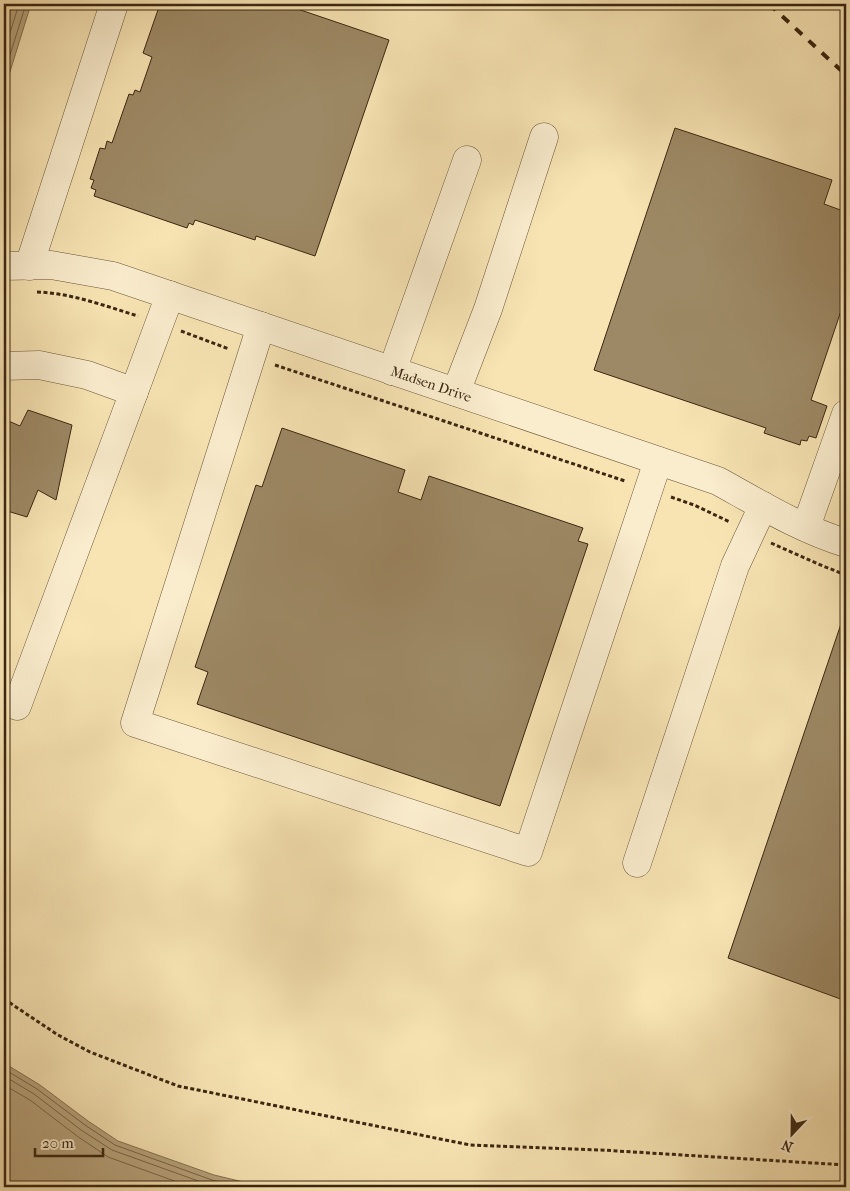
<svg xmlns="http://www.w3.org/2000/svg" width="850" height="1191" font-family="'IM FELL French Canon',serif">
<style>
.water{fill:#b8a37c;stroke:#867151}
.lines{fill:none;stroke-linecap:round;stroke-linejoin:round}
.shore{stroke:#7a6446;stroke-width:1}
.building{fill:#9d8965;stroke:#3b2611}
.minor-casing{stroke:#6a563a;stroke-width:29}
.path{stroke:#3b2611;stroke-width:3;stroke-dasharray:4 2.5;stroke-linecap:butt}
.minor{stroke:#faedce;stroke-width:28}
.rail{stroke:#3b2611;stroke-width:4;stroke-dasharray:9 9;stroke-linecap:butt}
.labels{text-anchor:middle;stroke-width:4;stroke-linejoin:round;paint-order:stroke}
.street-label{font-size:14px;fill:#3b2611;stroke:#faedce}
</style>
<rect width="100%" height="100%" fill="#f8e4b3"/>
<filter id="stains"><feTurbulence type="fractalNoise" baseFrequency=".004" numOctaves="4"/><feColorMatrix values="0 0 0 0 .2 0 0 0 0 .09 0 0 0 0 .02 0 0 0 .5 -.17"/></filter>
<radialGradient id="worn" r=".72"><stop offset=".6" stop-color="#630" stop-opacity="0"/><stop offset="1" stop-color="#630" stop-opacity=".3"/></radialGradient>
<g class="water">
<polygon points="4,4 31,4 4,91"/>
<polygon points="4,1063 40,1085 88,1121 118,1141 214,1175 256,1185 300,1187 4,1187"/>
</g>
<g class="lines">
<g class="shore">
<polyline points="4,52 19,4"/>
<polyline points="4,74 26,4"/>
<polyline points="4,1069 37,1089 85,1125 115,1145 212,1180 242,1187"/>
<polyline points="4,1076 34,1094 81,1130 112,1150 215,1187"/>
<polyline points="4,1085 30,1100 77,1136 108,1157 191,1187"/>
</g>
</g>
<g class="building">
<polygon points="160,4 283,4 389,40 315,256 256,236 255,240 195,220 193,225 189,223 187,228 94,196 96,190 91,188 94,180 90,179 100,148 105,149 107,141 112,143 129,94 133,95 135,90 140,92 152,57 143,53"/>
<polygon points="675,128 832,180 824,204 846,212 846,296 811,400 827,406 816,438 809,436 807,441 801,440 800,445 764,433 766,428 594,370"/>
<polygon points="28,410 72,425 56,500 38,490 27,517 4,510 4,419 20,426"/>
<polygon points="282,428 405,470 398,492 421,500 429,476 583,528 578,541 588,544 500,806 197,704 208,672 195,667 256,485 262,487"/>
<polygon points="842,621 846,622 846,1001 728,958"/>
</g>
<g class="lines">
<defs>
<g id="minor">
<path id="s1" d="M4,266L51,265L113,276L718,481C758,503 802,530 846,543"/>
<polyline points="29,266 114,4"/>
<polyline points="261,326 135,723 528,852 658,461"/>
<polyline points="4,366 39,365 87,375 134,392"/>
<polyline points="392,371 467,160"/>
<polyline points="456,392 488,309 544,137"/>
<polyline points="806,527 846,414"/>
<polyline points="17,706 170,295"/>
<polyline points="637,863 735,566 763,506"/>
</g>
</defs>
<use href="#minor" class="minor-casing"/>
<g class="path">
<path d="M37,292C71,293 105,306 138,316"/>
<polyline points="181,331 229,349"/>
<polyline points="275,365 625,481"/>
<polyline points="671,497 694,505 730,522"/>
<polyline points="771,543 823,566 846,575"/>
<polyline points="4,999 58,1035 90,1052 178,1086 470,1145 601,1150 846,1165"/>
</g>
<use href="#minor" class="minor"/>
<polyline class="rail" points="769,4 846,75"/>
</g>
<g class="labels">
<g class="street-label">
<text dy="5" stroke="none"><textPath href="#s1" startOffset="446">Madsen Drive</textPath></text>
</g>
</g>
<rect width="850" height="1191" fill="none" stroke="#f8e4b3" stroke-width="20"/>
<rect x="5" y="5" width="840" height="1181" fill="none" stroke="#3b2611" stroke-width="2.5"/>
<rect x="10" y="10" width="830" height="1171" fill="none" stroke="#3b2611"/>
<g transform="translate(792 1134) rotate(202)" stroke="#faedce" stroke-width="4" paint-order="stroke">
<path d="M0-4L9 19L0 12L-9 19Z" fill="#3b2611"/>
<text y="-8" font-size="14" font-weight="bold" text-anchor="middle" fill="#3b2611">N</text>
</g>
<path d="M35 1148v8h68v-8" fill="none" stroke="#3b2611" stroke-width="2.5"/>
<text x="42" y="1148" font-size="15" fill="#3b2611" stroke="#faedce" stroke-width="4" paint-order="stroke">20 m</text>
<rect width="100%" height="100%" filter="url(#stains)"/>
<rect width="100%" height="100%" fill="url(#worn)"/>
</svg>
